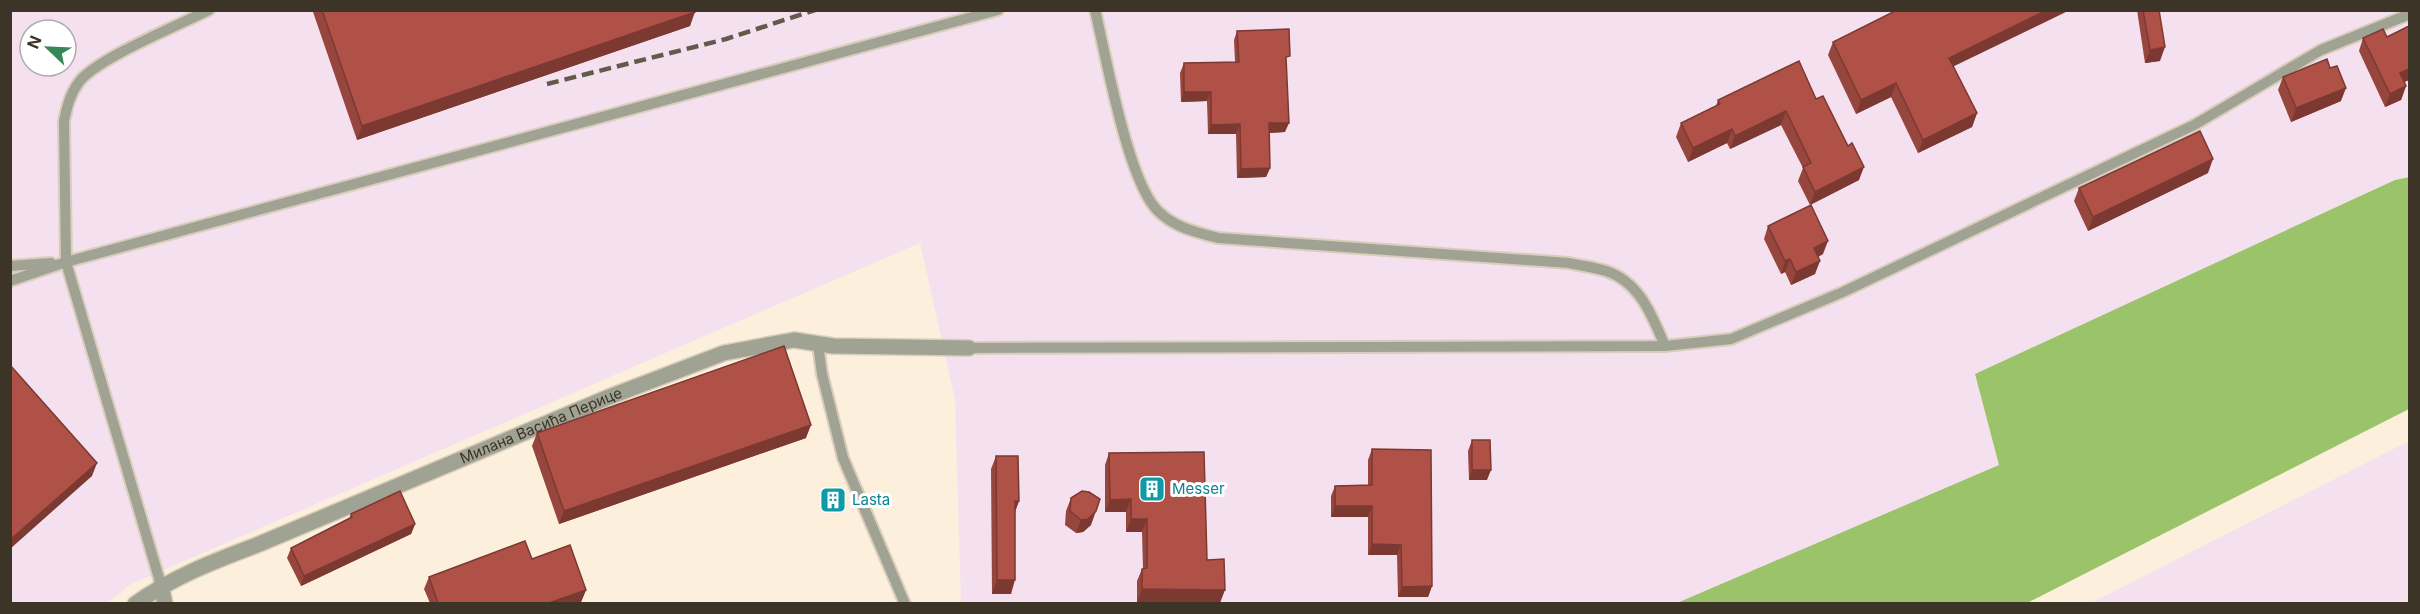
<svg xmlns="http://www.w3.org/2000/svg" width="2420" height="614" font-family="Inter,sans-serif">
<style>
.industrial{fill:#f5e0f0;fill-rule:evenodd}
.forest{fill:#9bc369}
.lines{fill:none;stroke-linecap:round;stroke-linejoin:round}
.lane-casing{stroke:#d9cebb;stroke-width:14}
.street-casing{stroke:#d9cebb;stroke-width:18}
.lane{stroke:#a0a393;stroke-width:10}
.street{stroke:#a0a393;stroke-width:15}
.rail{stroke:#635a4c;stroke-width:4.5;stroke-dasharray:12 6;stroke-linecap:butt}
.wall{fill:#97463e}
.shaded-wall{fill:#7b3932}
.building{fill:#b05148;stroke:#7b3932;stroke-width:1.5}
.labels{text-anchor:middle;stroke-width:6;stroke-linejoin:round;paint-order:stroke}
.street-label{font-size:15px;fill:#3c3427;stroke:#fff}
.culture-label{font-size:15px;fill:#0d838f;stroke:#fff;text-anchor:start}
</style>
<rect width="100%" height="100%" fill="#fcf0dc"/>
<g class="industrial">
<path d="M10,11H2409V176L2395,180L1975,375L1999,465L1704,603H961L955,400L920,243L131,584L107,603H11ZM30,30H66V66H30Z"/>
<polygon points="2409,441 2409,603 2091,603"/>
</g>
<polygon class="forest" points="2409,177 2409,409 2027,603 1677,603 1999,465 1975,374 2395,180"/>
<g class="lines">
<defs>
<g id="lane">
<path d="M1095,10C1106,56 1128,184 1159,212C1176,228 1196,232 1218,238L1569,263C1581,266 1594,267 1606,271C1640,282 1652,316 1665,346"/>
<polyline points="10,266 51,263"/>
<polyline points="10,281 66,262 998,10"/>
<polyline points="818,344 822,374 843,458 905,604"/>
<polyline points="969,348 1665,346 1731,339 1843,292 2194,125 2321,50 2410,14"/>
<path d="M161,585L66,262L64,121C67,107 70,94 79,82C96,59 179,25 209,10"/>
</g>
<g id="street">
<polyline points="161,585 165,604"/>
<path id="s1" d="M135,604C173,577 214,561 257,545L609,397L724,353L794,340L833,346L969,348"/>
</g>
</defs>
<use href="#lane" class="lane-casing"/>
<use href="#street" class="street-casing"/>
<use href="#lane" class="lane"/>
<use href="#street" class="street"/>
<polyline class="rail" points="547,84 726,39 815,10"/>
</g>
<g class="wall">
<polygon points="314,10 694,10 690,26 357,140 313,12"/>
<polygon points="2137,10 2159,10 2160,61 2145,63"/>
<polygon points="1237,31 1287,65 1285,132 1269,133 1270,168 1266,177 1237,178 1236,134 1208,134 1207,101 1181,102 1180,73 1184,63 1235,62 1234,40"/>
<polygon points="2387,37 2409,80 2404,82 2406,86 2401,100 2385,107 2359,51 2363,38"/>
<polygon points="1833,42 1954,67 1977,113 1972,127 1918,153 1891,97 1856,114 1828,55"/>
<polygon points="2330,68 2341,101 2291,122 2278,90 2283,77"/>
<polygon points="1816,99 1859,180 1810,205 1798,181 1803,168 1781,125 1730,149 1727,143 1688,162 1676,137 1681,123 1716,106 1718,100"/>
<polygon points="2208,173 2088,231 2074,201 2079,188"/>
<polygon points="1768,226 1823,254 1818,257 1815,274 1791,285 1785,272 1781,274 1764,239"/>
<polygon points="537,433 806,438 559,524 532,446"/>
<polygon points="1472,440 1487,480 1469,480 1468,451"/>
<polygon points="1372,449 1432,586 1428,597 1398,597 1397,555 1368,555 1368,517 1331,517 1331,496 1335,486 1368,485 1368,460"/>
<polygon points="1109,453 1207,560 1220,603 1137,602 1137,581 1142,569 1143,569 1142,532 1126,532 1126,512 1105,512 1105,465"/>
<polygon points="996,456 1019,501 1015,512 1011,594 992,594 991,469"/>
<polygon points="1071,498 1091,525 1083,532 1076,533 1065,525 1066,511"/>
<polygon points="351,514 415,524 411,534 301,586 287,558 291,548 349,519"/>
<polygon points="429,577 586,590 581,602 577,603 430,603 424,589"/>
</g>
<g class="shaded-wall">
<polygon points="2047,10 2070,10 1944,71 1949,58"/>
<polygon points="695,12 690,26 357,140 362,126"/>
<polygon points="2165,47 2160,61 2145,63 2150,50"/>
<polygon points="2409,69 2409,80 2395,86 2400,73"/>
<polygon points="1896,83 1891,97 1856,114 1861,100"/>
<polygon points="2406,86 2401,100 2385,107 2390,94"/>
<polygon points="2346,88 2341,101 2291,122 2296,108"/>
<polygon points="1184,92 1211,92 1207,101 1181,102"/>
<polygon points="1786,111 1781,125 1730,149 1735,136"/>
<polygon points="1977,113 1972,127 1918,153 1923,140"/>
<polygon points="1269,123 1289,123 1285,132 1265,133"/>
<polygon points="1240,124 1236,134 1208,134 1211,125"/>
<polygon points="1732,129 1727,143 1688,162 1693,148"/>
<polygon points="2213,159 2208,173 2088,231 2093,217"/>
<polygon points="1864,167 1859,180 1810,205 1815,192"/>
<polygon points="1270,168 1266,177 1237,178 1241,169"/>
<polygon points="1828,241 1823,254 1809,261 1814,248"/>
<polygon points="1790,259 1785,272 1781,274 1785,261"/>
<polygon points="1820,261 1815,274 1791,285 1796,272"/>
<polygon points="811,425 806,438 559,524 564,511"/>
<polygon points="97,463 92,476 10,549 10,540"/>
<polygon points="1472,470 1491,470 1487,480 1469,480"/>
<polygon points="1131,499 1126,512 1105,512 1110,500"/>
<polygon points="1015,501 1019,501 1014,514"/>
<polygon points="1335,506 1372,506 1368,517 1331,517"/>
<polygon points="1096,511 1091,525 1083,532 1076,533 1081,520"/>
<polygon points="1131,519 1147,519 1142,532 1126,532"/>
<polygon points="415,524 411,534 301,586 304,576"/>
<polygon points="1372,544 1401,545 1397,555 1368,555"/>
<polygon points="997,580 1015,580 1011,594 992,594"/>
<polygon points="1432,586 1428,597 1398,597 1402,587"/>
<polygon points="1142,589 1225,590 1220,603 1137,602"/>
<polygon points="586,590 581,602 577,603 549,603"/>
</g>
<g class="building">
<polygon points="322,10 694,10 695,12 362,126"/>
<polygon points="1897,10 2047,10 1949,58 1977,113 1923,140 1896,83 1861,100 1833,42"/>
<polygon points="2143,10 2159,10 2165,47 2150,50"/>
<polygon points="2409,26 2409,69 2400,73 2406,86 2390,94 2363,38 2383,29 2387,37"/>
<polygon points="1289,29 1290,56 1286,57 1289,123 1269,123 1270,168 1241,169 1240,124 1211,125 1211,92 1184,92 1184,63 1239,62 1237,31"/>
<polygon points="2327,59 2330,68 2337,66 2346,88 2296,108 2283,77"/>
<polygon points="1799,61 1816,99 1823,96 1848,146 1852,143 1864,167 1815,192 1803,167 1811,163 1786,111 1735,136 1732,129 1693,148 1681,123 1720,104 1718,100"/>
<polygon points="2200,131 2213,159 2093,217 2079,188"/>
<polygon points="1811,205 1828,241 1814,248 1820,261 1796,272 1790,259 1785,261 1768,226"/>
<polygon points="784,346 811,425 564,511 537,433"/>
<polygon points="10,365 97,463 10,540"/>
<polygon points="1472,440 1490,440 1491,470 1472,470"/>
<polygon points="1372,449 1431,450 1432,586 1402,587 1401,545 1372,544 1372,506 1335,506 1335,486 1372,485"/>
<polygon points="1204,452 1207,560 1224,559 1225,590 1142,589 1142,569 1147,568 1147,519 1131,519 1131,499 1110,500 1109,453"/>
<polygon points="996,456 1018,456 1019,501 1015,501 1015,580 997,580"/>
<polygon points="400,491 415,524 304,576 291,548 352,517 351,514"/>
<polygon points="1082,491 1089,492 1100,499 1096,511 1088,519 1081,520 1070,511 1071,498"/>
<polygon points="525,541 532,559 570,545 586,590 549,603 438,603 429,577"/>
</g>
<defs>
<symbol id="building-square" viewBox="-11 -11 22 22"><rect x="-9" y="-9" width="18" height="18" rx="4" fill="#0f9aa8" stroke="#fff"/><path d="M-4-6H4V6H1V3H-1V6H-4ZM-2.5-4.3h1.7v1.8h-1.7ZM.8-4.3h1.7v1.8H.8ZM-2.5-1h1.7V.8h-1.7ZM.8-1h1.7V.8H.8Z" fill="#fff"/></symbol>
</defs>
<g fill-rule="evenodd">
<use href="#building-square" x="1137" y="474" width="30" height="30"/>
<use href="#building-square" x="818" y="485" width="30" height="30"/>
</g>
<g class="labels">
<g class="street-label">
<text dy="5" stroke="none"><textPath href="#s1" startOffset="444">Милана Васића Перице</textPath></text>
</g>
<g class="culture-label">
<text x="1172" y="494">Messer</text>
<text x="852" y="505">Lasta</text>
</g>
</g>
<rect width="2420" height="614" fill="none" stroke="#3c3427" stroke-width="24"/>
<g transform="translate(48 48) rotate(293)"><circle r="28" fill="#ffffff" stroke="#b1aea9" stroke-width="1.5"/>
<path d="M0-4.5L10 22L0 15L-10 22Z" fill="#388757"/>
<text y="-9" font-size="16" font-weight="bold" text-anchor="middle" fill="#3c3427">N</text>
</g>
</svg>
